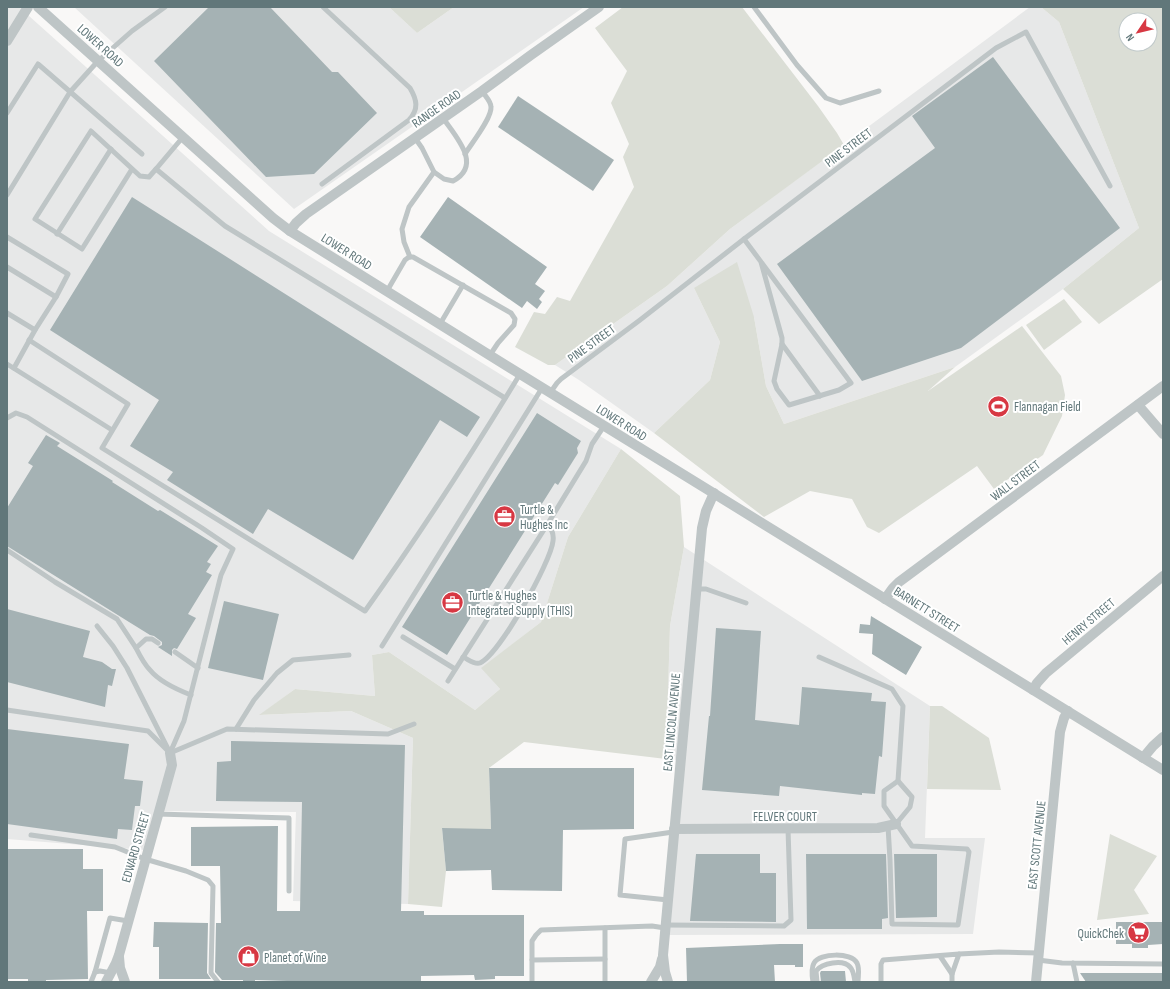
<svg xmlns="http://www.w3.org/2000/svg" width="1170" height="989" font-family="'Sofia Sans Condensed',sans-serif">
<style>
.built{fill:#e7e8e8}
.green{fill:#dbded6;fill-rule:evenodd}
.building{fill:#a5b2b4}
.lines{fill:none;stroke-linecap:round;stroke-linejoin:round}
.service{stroke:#bec5c6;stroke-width:5}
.minor{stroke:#bec5c6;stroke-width:10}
.labels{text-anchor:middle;stroke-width:4;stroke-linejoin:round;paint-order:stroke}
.street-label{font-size:13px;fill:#61777a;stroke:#fff}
.poi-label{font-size:13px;fill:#61777a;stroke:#fff;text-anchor:start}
</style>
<rect width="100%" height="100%" fill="#f9f8f7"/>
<g class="built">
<polygon points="7,7 19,7 269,231 621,449 568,537 541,622 482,668 500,689 475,710 389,652 372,655 375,696 295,689 260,715 351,711 413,738 408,904 293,901 296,812 159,811 145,850 7,839"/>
<polygon points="74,7 389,7 417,33 454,7 584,7 294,209"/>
<polygon points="1030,7 1041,7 1059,22 1139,228 1063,289 955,367 784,424 766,386 754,317 694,288 720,342 710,380 654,433 579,380 555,365 667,286 730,229"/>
<polygon points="684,547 930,706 925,838 985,838 973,934 660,935 678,760 666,759 670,626"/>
</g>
<g class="green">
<polygon points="389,7 454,7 417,33"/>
<polygon points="623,7 742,7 818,106 837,133 844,145 730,229 667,286 555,365 548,365 515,347 534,312 545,314 557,297 570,301 634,187 623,157 629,144 611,103 627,71 595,28"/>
<path d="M1041,7H1163V279L1099,324L1063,289L1139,228L1059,22ZM1126,20H1150V44H1126Z"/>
<polygon points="737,262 754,317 766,386 784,424 955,367 928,391 1022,326 1061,376 1065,395 1062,416 1043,455 994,489 977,466 879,533 867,527 852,499 810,491 764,517 654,433 710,380 720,342 694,288"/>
<polygon points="1064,299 1082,322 1044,350 1026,325"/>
<polygon points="621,449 680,496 684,547 670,626 666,759 524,742 489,768 491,829 442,829 446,871 442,907 408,904 413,738 351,711 259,715 295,689 375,696 372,655 389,652 475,710 500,689 481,668 541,622 568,537"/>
<polygon points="930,706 942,706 989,738 1001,790 927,789"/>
<polygon points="1110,834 1157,856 1134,890 1149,914 1097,920"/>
</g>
<g class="building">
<polygon points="209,7 270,7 332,72 338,72 377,113 314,174 266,177 154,61"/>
<polygon points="993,57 1120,228 961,348 862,381 777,264 935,148 912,116"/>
<polygon points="518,96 614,160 593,191 498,127"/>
<polygon points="132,197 480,417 467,437 440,420 353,560 268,509 253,534 167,480 173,472 130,446 159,400 50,330"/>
<polygon points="448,197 547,267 535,284 545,291 539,299 542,302 537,309 527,301 522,308 420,237"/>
<polygon points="537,413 581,441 577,448 578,453 558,485 555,483 447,655 402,627"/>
<polygon points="46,435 60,443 57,446 113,481 112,482 158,511 160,510 218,546 207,562 211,564 206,572 212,575 188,614 196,618 177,649 174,648 172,650 172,656 158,647 162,645 162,642 154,636 150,635 129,622 7,546 7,508 33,466 28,463"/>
<polygon points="224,601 279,614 263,680 208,668"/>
<polygon points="7,609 90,631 83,657 102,662 112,669 116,669 112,686 108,685 105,707 7,682"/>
<polygon points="871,616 922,647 906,675 872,654 873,634 859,633 860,624 870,625"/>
<polygon points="716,628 761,631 755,720 799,725 802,687 872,693 871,701 886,702 882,757 879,756 875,794 862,793 862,795 780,786 779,796 702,790 709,716 710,716"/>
<polygon points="7,729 129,744 124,779 143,781 140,806 135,806 132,830 118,829 117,839 7,824"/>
<polygon points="231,741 405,745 401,911 424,911 424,915 524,915 524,976 495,976 495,979 475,980 474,975 421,976 421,982 287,982 287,981 255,980 255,982 243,982 243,980 222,980 215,972 216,923 221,923 220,866 191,866 191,827 278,826 277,911 300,911 302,802 216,801 217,762 231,761"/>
<polygon points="489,768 634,768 634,829 563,830 562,891 492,890 491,870 446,871 442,828 491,829"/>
<polygon points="7,849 83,849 83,869 103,869 103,911 87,911 88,979 46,980 46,982 28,982 28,979 7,979"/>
<polygon points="696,854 760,854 760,873 776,873 776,922 690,921"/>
<polygon points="806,854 886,854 888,918 882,919 882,929 807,929"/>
<polygon points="894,854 937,854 937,917 896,918"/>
<polygon points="154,922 208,923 207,973 211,979 159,979 159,947 153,947"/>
<polygon points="1116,922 1163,922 1163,944 1148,945 1148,948 1132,948 1132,944 1116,944"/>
<polygon points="780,944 803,944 803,967 795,967 795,965 774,965 775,982 687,982 686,948"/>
<polygon points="821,971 845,971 846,982 821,982 820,973"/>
<polygon points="1080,973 1163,973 1163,982 1086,982"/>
</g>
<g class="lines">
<g class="service">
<polyline points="754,7 797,65 826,98 840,103 879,91"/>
<polyline points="7,113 38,64 142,154"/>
<polyline points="183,137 156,169 225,226 505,398"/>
<path d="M415,138L422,148L434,172L444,179L453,181C483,165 456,137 443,118"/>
<path d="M465,154C471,144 492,118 491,107C491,101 485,96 482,91"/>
<polyline points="132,169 82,249 35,219 91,131 140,176 149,177 156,169"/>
<path d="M322,184L409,120C419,109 417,100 410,88L323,7"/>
<polyline points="7,195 70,92 98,61 132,31 165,7"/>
<polyline points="57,234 111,149"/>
<polyline points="7,237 68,274 56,297 35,330 7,313"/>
<polyline points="744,239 851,383 839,390 789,405 777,389 774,381 782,344 782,338 761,262"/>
<polyline points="410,257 404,242 402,229 409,207 434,172"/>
<polyline points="7,267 56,297"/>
<polyline points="387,291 405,260 409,257 413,257 511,313 515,319 514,325 498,343 490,355"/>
<polyline points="440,324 463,285"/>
<path d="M29,340L128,404L102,448L365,611C420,534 471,455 520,374"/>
<polyline points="782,344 820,396"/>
<polyline points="7,364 112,430"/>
<polyline points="14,368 35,330"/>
<polyline points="550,393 557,383 561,379 640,320 744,239 996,48 1026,32 1110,186"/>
<polyline points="7,418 16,413 27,417 202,528 233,549 221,575 184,721 170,753"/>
<polyline points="7,550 55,582 117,619 136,648"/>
<polyline points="696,589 706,589 746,603"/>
<polyline points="501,596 521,609"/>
<polyline points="97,626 113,646 127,668 168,749"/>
<polyline points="403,637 455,669"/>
<path d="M158,643L152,639H146L136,648C140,656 144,664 150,670C159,681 178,690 191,695"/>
<polyline points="382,646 542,388"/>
<polyline points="175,652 198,668"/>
<path d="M463,657C468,659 474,665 480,663C499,655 551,562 553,541C554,534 552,529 547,525"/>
<polyline points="819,657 892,689 903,706 898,781"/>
<polyline points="448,681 547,525 586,461 592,444 604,426"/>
<polyline points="7,710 148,731 170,753"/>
<polyline points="236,729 254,700 277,673 293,660 349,655"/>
<polyline points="170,753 227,729 388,734 414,724"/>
<polyline points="158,814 289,818 289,891"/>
<polyline points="888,826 890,860 892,924 958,925 969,852 967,849 912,846 884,806 884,791 898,781 912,797 910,807 896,824"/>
<polyline points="31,835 115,847 145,859 186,871 208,880 213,886 211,973 218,982"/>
<polyline points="668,900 620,895 625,839 673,832"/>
<polyline points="665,925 784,926 791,920 788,829"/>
<polyline points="605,928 605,982"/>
<polyline points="959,954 999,952 1039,953"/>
<polyline points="940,956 952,974"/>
<polyline points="532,960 605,959"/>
<polyline points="1038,960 1062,963 1163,964"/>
<polyline points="1073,963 1077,982"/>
<polyline points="95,972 110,918 128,921"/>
<polyline points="91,982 95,972 100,971 111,973"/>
<polyline points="532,982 532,941 536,935 541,930 652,926 665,928"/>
<path d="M813,982C812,976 811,968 814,963C820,953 851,952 857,963C860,969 858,976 858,982"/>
<path d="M817,982L816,971C822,963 843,959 850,967C854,971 854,977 855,982"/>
<polyline points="881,982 881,964 883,960 959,954 952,974 952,982"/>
</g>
<g class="minor">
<polyline points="38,7 273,218 290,231 520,374 1163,770"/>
<polyline points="7,41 28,7"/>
<polyline points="290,231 296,223 306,214 482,91 531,55 599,7"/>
<polyline points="1138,405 1163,434"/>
<polyline points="885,599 893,588 899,582 1163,386"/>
<polyline points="1033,690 1037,683 1046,673 1163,576"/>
<polyline points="1143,758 1153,746 1163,737"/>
<polyline points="674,829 878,828 896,824"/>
<polyline points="119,957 120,968 125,982"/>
<polyline points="106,982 116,963 119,955 172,765 170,753"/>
<polyline points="651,982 660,967 662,959"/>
<polyline points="668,982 665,972 663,955 702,528 706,511 714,493"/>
<polyline points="1036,982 1060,732 1064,718 1068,711"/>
</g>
</g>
<defs>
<symbol id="stadium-disc" viewBox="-11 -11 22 22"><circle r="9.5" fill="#d73843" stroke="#fff"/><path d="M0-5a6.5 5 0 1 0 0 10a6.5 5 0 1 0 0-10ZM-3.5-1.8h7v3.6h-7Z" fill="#fff"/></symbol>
<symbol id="office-disc" viewBox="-11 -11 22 22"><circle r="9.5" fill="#d73843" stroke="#fff"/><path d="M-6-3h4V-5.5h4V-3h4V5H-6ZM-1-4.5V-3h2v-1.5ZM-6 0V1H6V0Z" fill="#fff"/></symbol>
<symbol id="supermarket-disc" viewBox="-11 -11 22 22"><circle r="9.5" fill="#d73843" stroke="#fff"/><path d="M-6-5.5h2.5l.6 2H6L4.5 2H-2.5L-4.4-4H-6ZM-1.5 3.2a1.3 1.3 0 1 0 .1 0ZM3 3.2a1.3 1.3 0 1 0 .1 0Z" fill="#fff"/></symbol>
<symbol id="shop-disc" viewBox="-11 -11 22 22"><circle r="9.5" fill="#d73843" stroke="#fff"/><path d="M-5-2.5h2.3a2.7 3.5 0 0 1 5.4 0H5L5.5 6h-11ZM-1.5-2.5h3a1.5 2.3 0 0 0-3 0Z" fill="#fff"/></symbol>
</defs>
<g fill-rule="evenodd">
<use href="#stadium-disc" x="986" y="394" width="25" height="25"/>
<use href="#office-disc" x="492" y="504" width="25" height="25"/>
<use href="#office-disc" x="440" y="590" width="25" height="25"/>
<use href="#supermarket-disc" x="1126" y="920" width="25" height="25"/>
<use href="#shop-disc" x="236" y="944" width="25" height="25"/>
</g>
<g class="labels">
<g class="street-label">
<text transform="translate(101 45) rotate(42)" y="5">LOWER ROAD</text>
<text transform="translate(436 108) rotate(-35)" y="5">RANGE ROAD</text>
<text transform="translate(848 147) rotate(-37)" y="5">PINE STREET</text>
<text transform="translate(347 251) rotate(32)" y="5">LOWER ROAD</text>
<text transform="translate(591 343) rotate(-36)" y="5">PINE STREET</text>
<text transform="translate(622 422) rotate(32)" y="5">LOWER ROAD</text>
<text transform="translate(1015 480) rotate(-37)" y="5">WALL STREET</text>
<text transform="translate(927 609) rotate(32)" y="5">BARNETT STREET</text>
<text transform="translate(1088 621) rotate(-40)" y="5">HENRY STREET</text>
<text transform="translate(671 722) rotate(-85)" y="5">EAST LINCOLN AVENUE</text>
<text x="785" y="821">FELVER COURT</text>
<text transform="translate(1036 845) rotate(-84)" y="5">EAST SCOTT AVENUE</text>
<text transform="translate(135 847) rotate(-74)" y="5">EDWARD STREET</text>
</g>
<g class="poi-label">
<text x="1014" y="411">Flannagan Field</text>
<text x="520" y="514">Turtle &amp;<tspan x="520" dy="15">Hughes Inc</tspan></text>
<text x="468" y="600">Turtle &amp; Hughes<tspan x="468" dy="15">Integrated Supply (THIS)</tspan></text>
<text x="1124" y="938" text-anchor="end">QuickChek</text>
<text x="264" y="962">Planet of Wine</text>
</g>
</g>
<rect width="1170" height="989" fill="none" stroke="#61777a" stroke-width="16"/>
<g transform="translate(1138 32) rotate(235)"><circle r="19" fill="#ffffff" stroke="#c0c9ca"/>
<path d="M0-3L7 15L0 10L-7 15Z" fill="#d73843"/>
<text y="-6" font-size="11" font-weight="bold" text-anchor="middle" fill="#61777a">N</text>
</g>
</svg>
